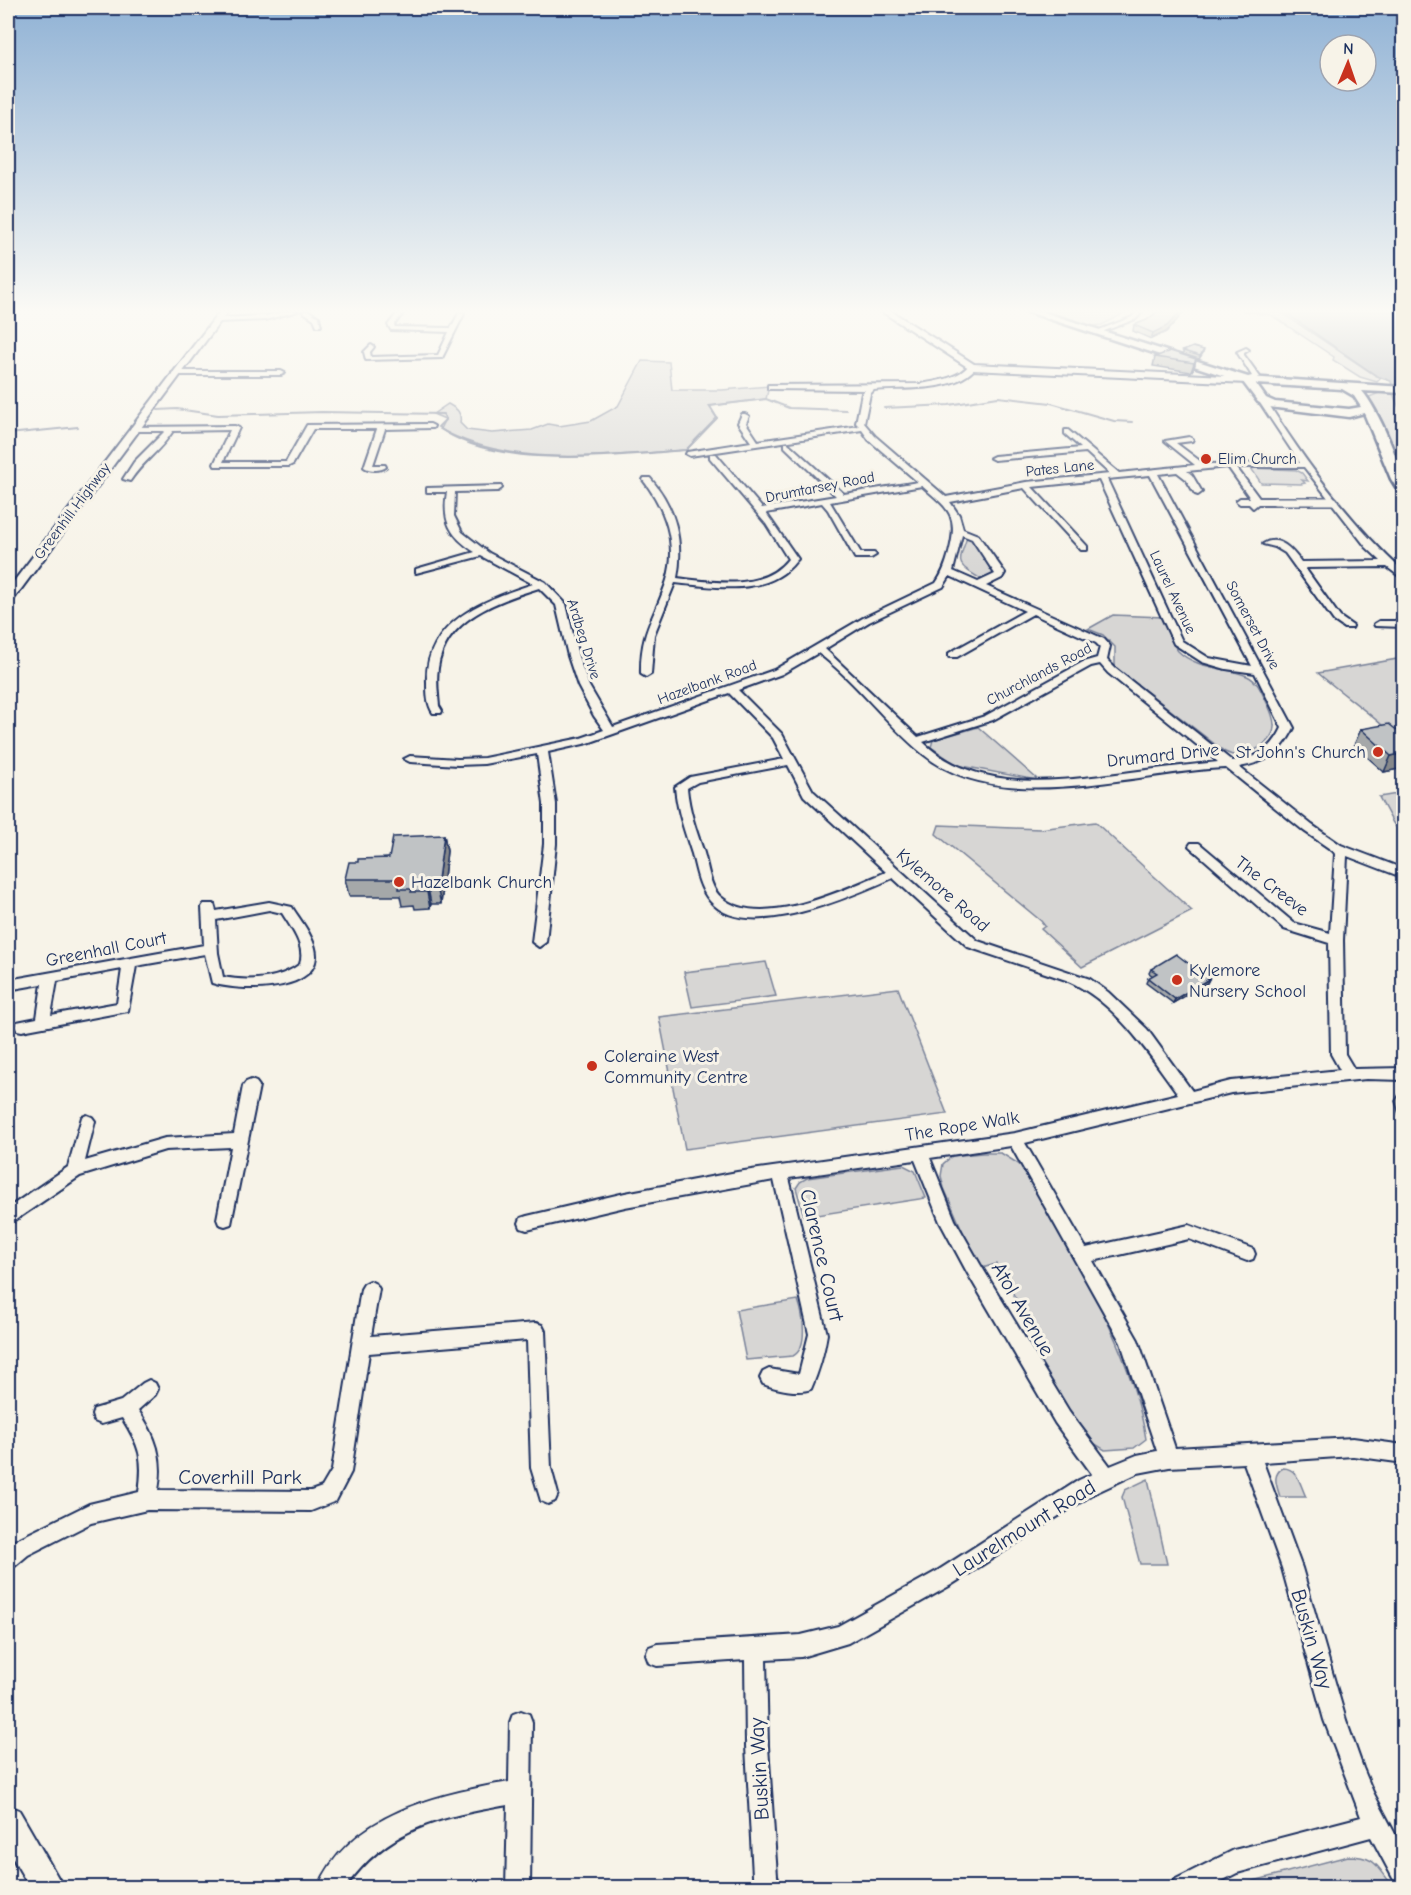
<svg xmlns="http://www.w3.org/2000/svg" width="1411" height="1895" font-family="'Comic Neue',sans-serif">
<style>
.green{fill:#d7d6d4;stroke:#798299;stroke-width:1.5}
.water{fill:#acb0b9;stroke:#727c95;stroke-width:1.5}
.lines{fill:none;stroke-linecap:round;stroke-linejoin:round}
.stream{stroke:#727c95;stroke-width:2}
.pedestrian-casing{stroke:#1b2f5e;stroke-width:10}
.minor-casing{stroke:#1b2f5e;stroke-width:4}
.secondary-casing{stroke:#1b2f5e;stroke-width:4}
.primary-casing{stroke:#1b2f5e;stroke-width:5}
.pedestrian{stroke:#f7f3e8;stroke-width:7}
.minor{fill:#f7f3e8;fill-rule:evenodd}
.secondary{fill:#f7f3e8;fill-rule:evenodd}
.primary{fill:#f7f3e8;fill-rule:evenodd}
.wall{fill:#a5a8a9;stroke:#1b2f5e;stroke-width:1.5}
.shaded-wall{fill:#86888a;stroke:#1b2f5e;stroke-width:1.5}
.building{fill:#c0c3c5;stroke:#1b2f5e;stroke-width:1.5}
.poi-dot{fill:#c8321e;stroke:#f7f3e8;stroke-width:2}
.labels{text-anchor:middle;stroke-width:6;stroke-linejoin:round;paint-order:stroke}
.far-poi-label{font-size:15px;fill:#1b2f5e;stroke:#f7f3e8;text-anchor:start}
.far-street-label{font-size:15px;fill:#1b2f5e;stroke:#f7f3e8}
.poi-label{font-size:18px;fill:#1b2f5e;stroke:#f7f3e8;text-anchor:start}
.street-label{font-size:18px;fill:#1b2f5e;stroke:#f7f3e8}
.near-street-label{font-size:21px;fill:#1b2f5e;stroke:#f7f3e8}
</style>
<rect width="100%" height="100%" fill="#f7f3e8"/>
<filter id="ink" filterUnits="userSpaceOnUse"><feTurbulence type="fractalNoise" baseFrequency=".0167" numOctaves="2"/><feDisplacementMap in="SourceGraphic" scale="12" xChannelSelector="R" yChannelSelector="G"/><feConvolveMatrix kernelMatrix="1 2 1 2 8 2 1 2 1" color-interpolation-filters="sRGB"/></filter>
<g filter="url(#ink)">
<g class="green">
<polygon points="1041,311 1128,311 1102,325 1091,326"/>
<polygon points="1242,311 1279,311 1376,376 1283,311 1391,381 1381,378 1377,382 1360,377 1333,360 1334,357 1271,315"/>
<path d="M642,361L669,362L672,390H722L769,386L766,399L710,406L717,418L686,450C608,455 512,469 440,429L445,419L433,414L448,404C457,409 462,412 460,423L467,430L492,433L532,430L548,424L559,426L591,421L618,406Z"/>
<polygon points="1382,392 1396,392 1403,410 1403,471 1369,397"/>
<polygon points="1251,468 1296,470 1302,473 1308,481 1302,480 1305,483 1301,484 1261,483"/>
<path d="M967,537L972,538L994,575L981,579C955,563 958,565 967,537Z"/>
<path d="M1113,615L1163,617C1167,627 1171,643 1178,651C1196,669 1225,667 1247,676C1256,680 1260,688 1264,697C1276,720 1282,735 1255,750C1244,756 1236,758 1225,752L1115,667V647L1103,635L1088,629Z"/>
<path d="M1403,658V747C1383,721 1344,696 1318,673Z"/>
<polygon points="978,727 1036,778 1036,780 957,765 931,747 933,740"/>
<polygon points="1403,793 1404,793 1403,836 1393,823 1379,797"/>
<polygon points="1095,822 1192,911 1082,967 1041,929 1045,926 1041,921 936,834 939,825 1040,829"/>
<polygon points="766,962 776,996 692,1007 684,972"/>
<polygon points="898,988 947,1114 685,1149 659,1017"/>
<path d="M982,1153H1001L1025,1168C1070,1252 1131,1345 1146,1439L1134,1448L1105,1450L1087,1439L1029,1351L1043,1346L996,1264L979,1269L944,1188L941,1176L943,1164L952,1156Z"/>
<polygon points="903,1165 915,1171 926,1198 804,1217 796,1188 800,1182 807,1178"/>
<path d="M798,1300C803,1314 809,1348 793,1356L746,1360L736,1310Z"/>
<path d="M1283,1468C1298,1468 1300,1485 1306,1497H1280C1277,1486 1271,1475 1283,1468Z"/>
<polygon points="1148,1479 1167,1564 1140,1564 1122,1497 1125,1490"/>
<path d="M1348,1856C1378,1856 1377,1868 1394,1887H1231Z"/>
</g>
<polygon class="water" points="1283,311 1403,311 1403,417 1393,394 1391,381 1377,376"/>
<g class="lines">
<g class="stream">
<polyline points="884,408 949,405 998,397 1051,403 1114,421 1132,422"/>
<path d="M158,410L177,409L218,415L322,412L443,414L446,419L438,427C496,471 617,455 686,450L717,418L709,406L766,399L789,408L846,410"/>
<polyline points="8,434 78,427"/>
</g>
<defs>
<polyline id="pedestrian" points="1275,501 1334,501"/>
<g id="minor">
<polygon points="288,311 298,311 265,320 218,322 215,320 218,318 265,316"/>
<polygon points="302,311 309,311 319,317 321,326 317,326 314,319"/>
<polygon points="399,311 405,311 394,325 395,327 451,328 459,313 464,314 442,358 366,360 364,352 371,345 374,347 370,352 371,357 438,355 449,332 391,330 388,325"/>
<polygon points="1137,311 1143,311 1136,319 1099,333 1094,332 1132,317"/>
<polygon points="1246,348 1249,350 1244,353 1244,355 1260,377 1244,382 1244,378 1252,376 1237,352"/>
<path d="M969,365L976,367C956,393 904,387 874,390L870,394L864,423L875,436L946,497L1026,482L1110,474L1086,452L994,460L990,458L994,456L1081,448L1065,434V430H1068L1119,473L1195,465L1165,441L1189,437L1193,439L1192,441L1176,443L1204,464L1300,463L1258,400L1262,398L1266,400C1305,462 1349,522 1404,572V580L1387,567L1305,568L1340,617L1353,626L1352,628H1344L1334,621L1285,553L1275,547L1263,544C1279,534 1292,550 1301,562L1381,561L1366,547L1304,467H1236L1259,498H1275L1279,501L1275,504H1258L1253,508L1249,504H1240L1236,501L1240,498H1250L1228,467L1187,471L1192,475L1202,492L1198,495L1195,494L1186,479L1177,472L1158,474L1294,728C1281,754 1267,762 1239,767L1312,825L1341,845L1404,869V878L1347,856L1343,940L1345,1054L1354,1069L1404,1068V1080L1366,1079L1231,1093L1025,1143L1086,1248L1189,1225L1253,1249L1255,1254L1253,1259L1247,1261L1189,1239L1093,1261L1138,1340L1175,1448L1353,1438L1404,1445V1463L1353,1456L1263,1462L1302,1568L1346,1720L1363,1768L1373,1792L1404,1851V1888L1396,1884L1371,1837L1237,1873L1208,1888H1170L1174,1880L1234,1850L1361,1817L1324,1720L1282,1568L1244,1463L1169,1467L1138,1473L1093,1494L951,1585L848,1643L801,1657L766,1659L768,1746L777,1876L781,1888H757L753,1876L746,1746L745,1660L657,1666L649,1663L646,1655L649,1647L657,1644L801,1635L838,1626L937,1571L1079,1480L1092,1474L1055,1423L968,1274L940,1222L915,1160L789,1178L827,1334C824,1353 819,1371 811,1389C799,1394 775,1389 763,1384L760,1378L763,1372L769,1369L799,1374L809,1334L774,1180L625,1207L527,1230L521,1228L519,1223L521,1218L527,1216L625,1193L737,1172L1015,1133L1178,1094C1147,1051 1116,1002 1066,980L968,947L893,878C852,896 746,944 710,901C699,888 696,870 692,854C685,832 677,811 675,787L690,777L784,759L773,738L729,693L588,743L548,752L556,804V844L546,942L539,947L532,942L544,844V804L537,754L484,764L458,765L410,762L404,759L410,756L458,759L484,758L581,738L604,730L594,716L578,686L568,656L556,605L539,588C497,601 445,619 438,668C436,681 438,694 439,706L442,711L441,713H433C427,704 427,693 427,682C424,622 486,599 533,584L481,556L416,573V569L475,552C450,536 442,521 447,492H427V488L501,486L502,488L498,491L455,492L454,516L462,532L489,553L545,582L566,604L578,656L589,686L613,727L774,670L863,618L936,583C943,573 946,564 949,553C959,515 950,510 922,486L830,502L861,553H874L876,555L871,558H855L828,510L822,503L766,513L798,559L796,561C768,597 716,587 675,583L654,635L651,674L646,677L641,674C640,630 655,618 667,580C678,544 665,508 643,480L644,478H650C675,506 684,541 677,578C714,582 762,592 788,559L766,524L710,458V454H716L762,508L836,496L785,447V443H788L844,494L918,482L869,440L862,430L690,456L686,454L687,452L751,442L738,423L742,414H745L749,416L746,423L758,441L859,426L856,423L862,393L865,390L771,389H768V385L920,384C936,381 958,379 969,365ZM1150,475L1252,666L1209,658L1182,641L1107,479ZM1099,480L1174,644L1202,662L1226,669L1255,673L1282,728C1271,751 1257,758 1232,761L1116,669L1107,660L1110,646L1104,639L986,586L1002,578L1005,573L978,535L963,529L959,515L950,502L1024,488L1081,550H1087V546L1032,487ZM962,535L972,539L995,574L978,582L953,571ZM950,576L1025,611L949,653V657H957L1033,614L1096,643L1100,647L1097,658L1083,662L985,716L918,737L825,649L869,622L943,587ZM818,653C857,682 886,724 923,754C1000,818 1137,771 1226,768L1304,831L1333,851L1335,854L1330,933L1294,923L1199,843H1191L1189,846L1284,929L1329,943L1331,1054L1340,1070L1231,1081L1192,1091L1147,1029L1108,992L1090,979L978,941L813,791L782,734L738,690L782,674ZM1100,664L1108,673L1218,762C1189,765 1160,768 1131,772C1063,781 978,795 923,742L993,720L1091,666ZM788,765L804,796L886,872C846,889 760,931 721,897C709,887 708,864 703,850C696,830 689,810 687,788L698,782ZM1011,1146L1121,1343L1157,1451L1137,1455L1110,1466L1069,1411L980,1264L955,1220L930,1158Z"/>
<polygon points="176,371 281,371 285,373 281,375 173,375 172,373"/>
<path d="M430,424L434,426L433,428L385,429L373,465H385L386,467C381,471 369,471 364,467L377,429H313L293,464L289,466H215L214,464L230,430L173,431C161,450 142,462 130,481L123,479L134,462L165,431H131V427H134L235,426L239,428L223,462H286L307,425Z"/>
<polygon points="1379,621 1404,621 1404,627 1375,626 1374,624"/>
<path d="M269,902L292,907C300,920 317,940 316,957C313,994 236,991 212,983L205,954L136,966L128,1011L22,1031L17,1030L15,1026L17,1022L37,1018L42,984L8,990V980L204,945L202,907L204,904H214L216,911ZM269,910L282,913C291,928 306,946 300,964C280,980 247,982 223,977L218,953L216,920ZM122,969L117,1003L51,1015L57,981Z"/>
<polygon points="251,1080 256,1082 259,1086 231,1224 225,1226 219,1224 217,1219 231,1147 165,1150 80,1176 14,1221 8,1223 8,1208 68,1167 82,1117 87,1115 92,1117 95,1121 85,1161 165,1138 234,1134 243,1086 246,1082"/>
<path d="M370,1281L376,1284L379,1289L371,1336L536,1323L542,1325L545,1331L551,1468L558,1494L555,1501L548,1504L541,1501L531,1468L527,1340L369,1353L351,1472L336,1501L311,1511L147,1510L91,1523L28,1555L15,1566L8,1569V1546L14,1541L89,1504L139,1492C144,1459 140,1446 122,1418L101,1424L94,1421L92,1415L94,1409L121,1401L143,1383L149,1380L155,1383L158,1389L155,1395L138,1410C156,1436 164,1459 158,1490L311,1491L322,1487L332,1470L361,1289L364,1284Z"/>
<path d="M521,1711L529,1714L532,1722L530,1888H506L508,1805C439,1817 387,1828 345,1888H318C349,1814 439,1794 509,1782L510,1722L513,1714Z"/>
</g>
<g id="secondary">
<polygon points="220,311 228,311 13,600 8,601 8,589"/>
<polygon points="881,311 891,311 974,364 1247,377 1252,380 1247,383 972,370"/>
<polygon points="8,1806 19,1810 64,1888 30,1888 8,1850"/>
</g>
<path id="primary" d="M1025,311H1040L1248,377L1404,387V393L1362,391C1378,409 1404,469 1404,493L1399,492L1391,479L1364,413L1349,417L1269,407L1258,402L1243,382ZM1256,384L1342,389L1354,396L1361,407L1349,409L1275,402L1266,398Z"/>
</defs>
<use href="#pedestrian" class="pedestrian-casing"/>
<use href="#minor" class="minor-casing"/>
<use href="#secondary" class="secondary-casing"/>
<use href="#primary" class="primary-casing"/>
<use href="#pedestrian" class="pedestrian"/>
<use href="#minor" class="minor"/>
<use href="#secondary" class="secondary"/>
<use href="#primary" class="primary"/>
</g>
<g class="wall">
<polygon points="1158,311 1185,311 1166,332 1151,339 1133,331 1134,325 1147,320"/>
<polygon points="1183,351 1203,353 1199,359 1183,354"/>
<polygon points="1155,357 1196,359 1194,368 1191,372 1153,366"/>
<polygon points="1361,729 1404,736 1404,768 1384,772 1354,745"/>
<polygon points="444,835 447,851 441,904 431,904 430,908 415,909 414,905 402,906 400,896 349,896 345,879 358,862 389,858"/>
<polygon points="1151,969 1209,979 1207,983 1173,1003 1146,983 1148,978 1153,976 1149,973"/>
<polygon points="1400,1093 1404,1093 1404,1117 1400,1117 1395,1101"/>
</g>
<g class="shaded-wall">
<polygon points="1181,311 1185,311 1166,332 1151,339 1153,333"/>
<polygon points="1196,359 1194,368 1191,372 1194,363"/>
<polygon points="1404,753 1404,768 1384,772 1391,756"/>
<polygon points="444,835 447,851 441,904 437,887"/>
<polygon points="428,888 431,904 430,908 427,892"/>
<polygon points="1209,979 1207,983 1173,1003 1175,999"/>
</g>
<g class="building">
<polygon points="1158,311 1181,311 1167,326 1153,333 1134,325 1147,320"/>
<polygon points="1193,347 1204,350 1200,356 1183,351"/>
<polygon points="1170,351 1196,359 1194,363 1155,357"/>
<polygon points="1389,724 1404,736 1404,753 1391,756 1361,729"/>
<polygon points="444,835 437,887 428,888 427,892 411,892 412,889 399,889 400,879 345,879 349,862 358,862 358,859 389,858 393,837"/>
<polygon points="1176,954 1209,979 1175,999 1148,978 1157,973 1151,969"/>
<polygon points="1400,1093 1404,1093 1404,1104"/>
</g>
</g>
<linearGradient id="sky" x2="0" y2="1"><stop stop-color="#90b2d5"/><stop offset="0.54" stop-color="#fbfaf5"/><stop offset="1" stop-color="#fbfaf5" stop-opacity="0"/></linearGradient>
<rect width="1411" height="576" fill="url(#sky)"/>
<g class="poi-dot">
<circle cx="1206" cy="459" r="6"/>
<circle cx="1378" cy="752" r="6"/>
<circle cx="399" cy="882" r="6"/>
<circle cx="1177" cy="980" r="6"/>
<circle cx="592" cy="1066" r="6"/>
</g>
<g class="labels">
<g class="far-poi-label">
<text x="1218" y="464">Elim Church</text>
</g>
<g class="far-street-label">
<text transform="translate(1060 468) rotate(-6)" y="5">Pates Lane</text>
<text transform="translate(820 487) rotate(-11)" y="5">Drumtarsey Road</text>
<text transform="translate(72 511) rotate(-53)" y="5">Greenhill Highway</text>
<text transform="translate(1173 592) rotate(65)" y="5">Laurel Avenue</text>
<text transform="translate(1253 625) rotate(62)" y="5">Somerset Drive</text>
<text transform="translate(584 639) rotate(73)" y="5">Ardbeg Drive</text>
<text transform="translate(1039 674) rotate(-28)" y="5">Churchlands Road</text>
<text transform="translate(707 682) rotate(-20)" y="5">Hazelbank Road</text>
</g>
<g class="poi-label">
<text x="1366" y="758" text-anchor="end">St John's Church</text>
<text x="411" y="888">Hazelbank Church</text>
<text x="1189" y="976">Kylemore<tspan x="1189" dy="21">Nursery School</tspan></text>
<text x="604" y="1062">Coleraine West<tspan x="604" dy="21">Community Centre</tspan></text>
</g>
<g class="street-label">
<text transform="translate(1163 755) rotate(-6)" y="6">Drumard Drive</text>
<text transform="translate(1272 886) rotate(37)" y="6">The Creeve</text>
<text transform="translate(943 890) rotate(41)" y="6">Kylemore Road</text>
<text transform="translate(106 949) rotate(-11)" y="6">Greenhall Court</text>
<text transform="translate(962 1126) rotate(-9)" y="6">The Rope Walk</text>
</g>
<g class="near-street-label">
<text transform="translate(822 1255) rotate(77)" y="7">Clarence Court</text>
<text transform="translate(1023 1309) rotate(60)" y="7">Atol Avenue</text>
<text x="240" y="1484">Coverhill Park</text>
<text transform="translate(1024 1528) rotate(-32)" y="7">Laurelmount Road</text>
<text transform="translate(1312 1639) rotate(74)" y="7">Buskin Way</text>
<text transform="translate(759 1769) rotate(-93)" y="7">Buskin Way</text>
</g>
</g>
<rect width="1411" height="1895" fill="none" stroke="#f7f3e8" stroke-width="30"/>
<rect x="15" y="15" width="1381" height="1865" fill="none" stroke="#1b2f5e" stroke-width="2" filter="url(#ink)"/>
<g transform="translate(1348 63) rotate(2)"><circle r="28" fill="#f7f3e8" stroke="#9fa5b1" stroke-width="1.5"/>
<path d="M0-4.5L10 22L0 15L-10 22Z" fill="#c8321e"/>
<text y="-9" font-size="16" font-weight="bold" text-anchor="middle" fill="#1b2f5e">N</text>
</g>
</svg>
